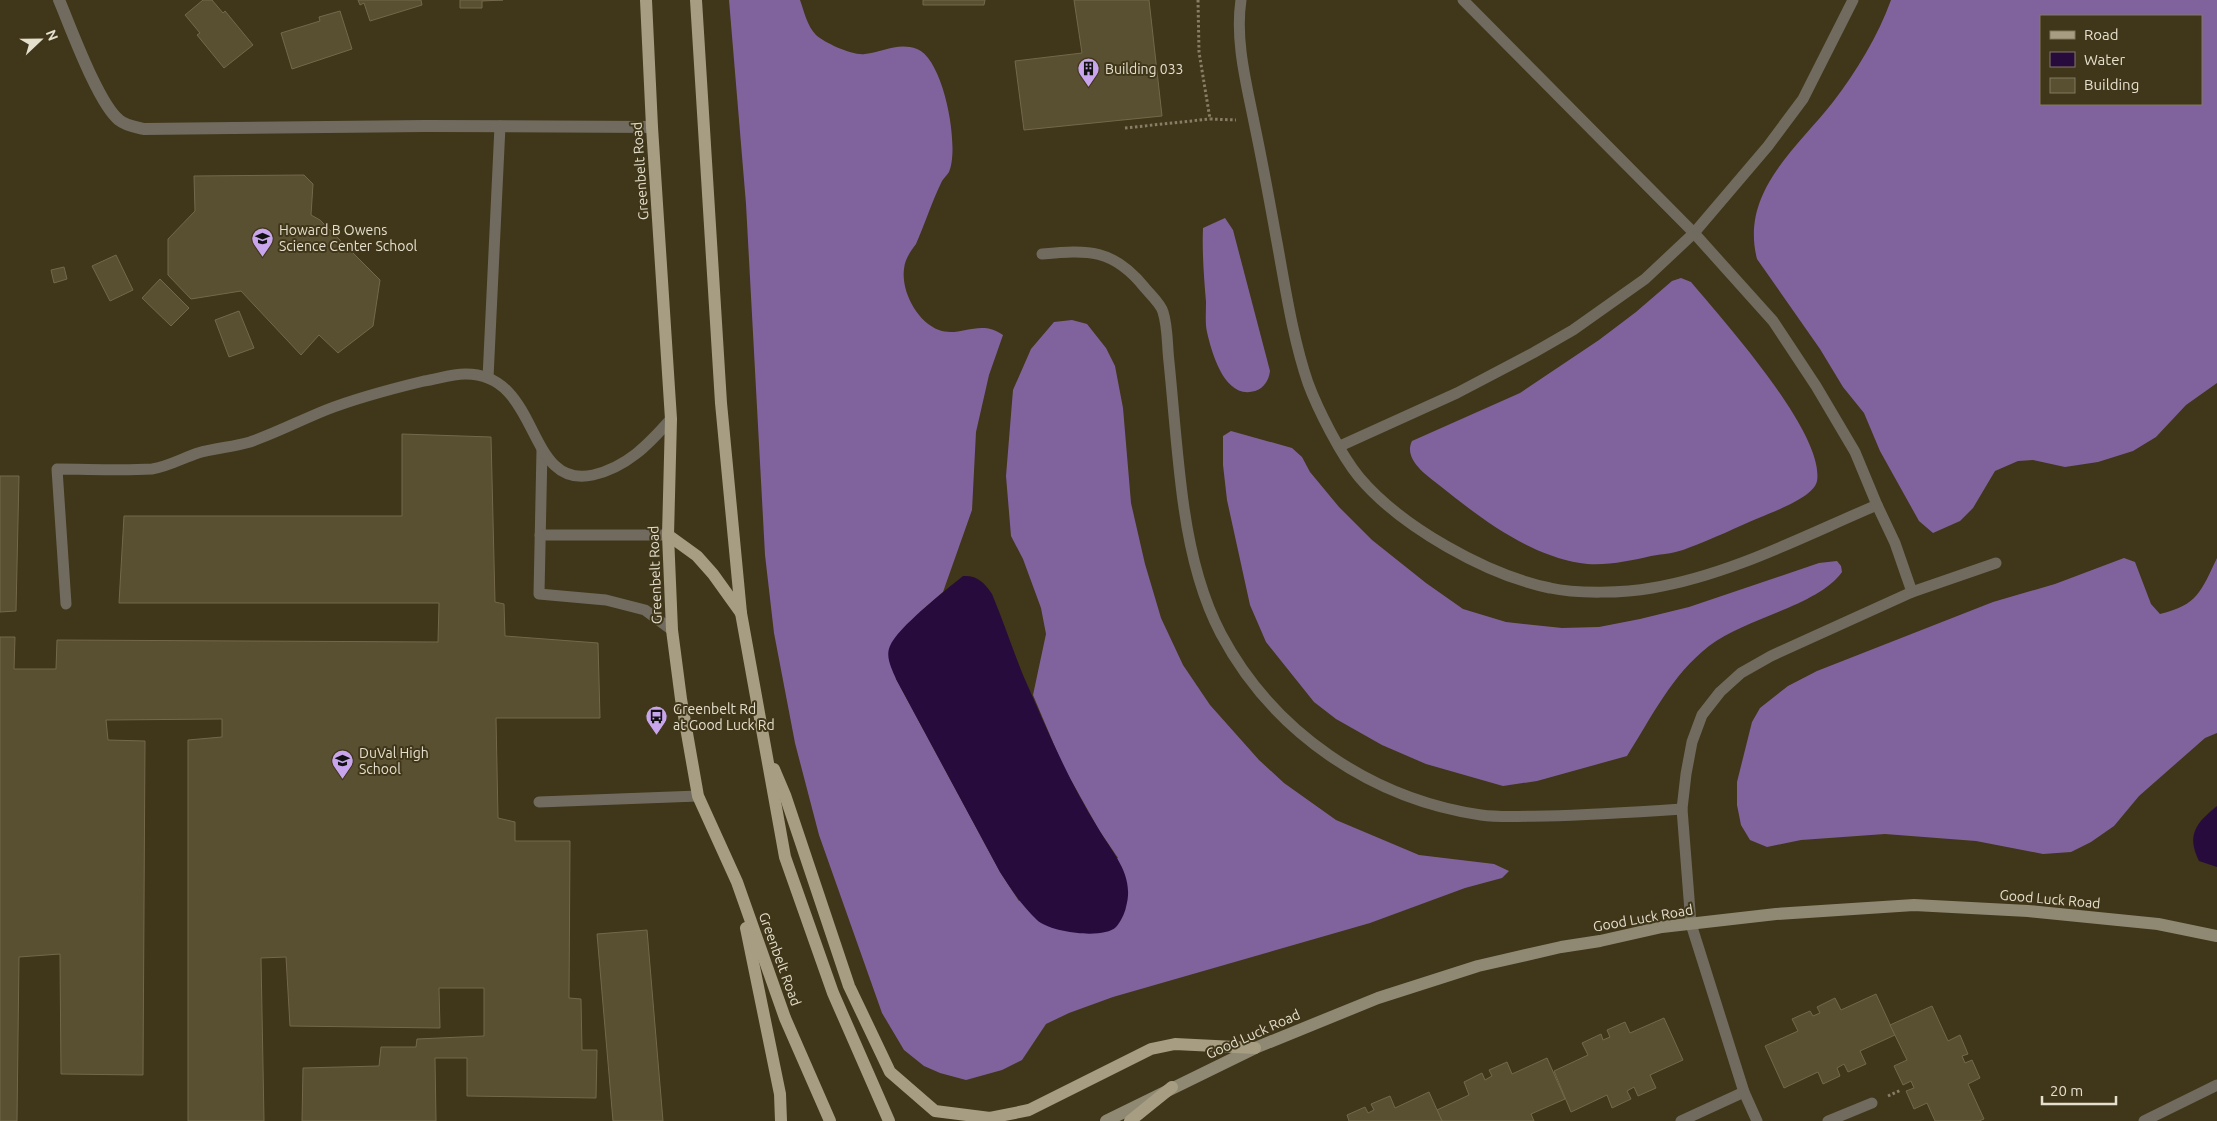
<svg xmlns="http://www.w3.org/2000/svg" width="2217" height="1121" font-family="Ubuntu,sans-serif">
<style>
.forest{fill:#80639c;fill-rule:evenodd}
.water{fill:#270b3d}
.building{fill:#594f31;stroke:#73684a}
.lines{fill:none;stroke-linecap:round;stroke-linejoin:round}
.path{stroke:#867e66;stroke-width:3;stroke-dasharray:2.5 2.5;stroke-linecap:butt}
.service{stroke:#706b5e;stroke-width:11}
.minor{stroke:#706b5e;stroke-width:12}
.secondary{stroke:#8f8873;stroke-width:12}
.primary{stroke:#a79d82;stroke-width:12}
.labels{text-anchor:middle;stroke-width:4;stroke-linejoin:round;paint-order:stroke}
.poi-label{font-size:14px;fill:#e5dfce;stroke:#403619;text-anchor:start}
.street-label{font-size:14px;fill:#e5dfce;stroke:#403619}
</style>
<rect width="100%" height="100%" fill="#403619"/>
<g class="forest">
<path d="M729,0H800C804,11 807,26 816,35C825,43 853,56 865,54C883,52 898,42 917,49C944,59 960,148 949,172C947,175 944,178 942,181C932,201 925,224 916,244C910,252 905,259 904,269C901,291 917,322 939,330C960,338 980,318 1003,335L989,375L976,432L972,510L943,592L920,612L896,679L1000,872L1019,901L1118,858L1099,830L1063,766L1033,695L1046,634L1041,608L1023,559L1011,536L1006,476L1013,390L1031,349L1054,322L1072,320L1087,324L1106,348L1115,366L1123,408L1131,503L1145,564L1161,618L1183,665L1210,705L1259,760L1284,783L1336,820L1419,855L1494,864L1509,871L1502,878L1465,888L1370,923L1113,997L1069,1013L1046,1024L1022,1060L1002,1070L966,1080L940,1073L924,1066L904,1050L882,1013L819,835L795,743L774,633L765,555L746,204Z"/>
<path d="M1891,0H2217V383L2186,405L2156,437L2133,451L2098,462L2065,467L2033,460L2018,461L1995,471L1973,508L1960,521L1933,533L1919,521L1880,451L1864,413L1843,387L1820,349L1757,259C1740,192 1796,149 1833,102C1856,72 1878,36 1891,0ZM2041,16H2201V104H2041Z"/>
<path d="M1225,218L1233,230L1270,371C1269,380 1264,388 1255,391C1225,400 1212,354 1207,332C1205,323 1206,312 1206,302C1204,277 1202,253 1203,228Z"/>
<path d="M1681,278L1691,282C1722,319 1825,433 1817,481C1814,497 1775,511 1761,517C1737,527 1713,539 1688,548C1677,553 1663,554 1651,556C1630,561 1601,567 1580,563C1527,554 1480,518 1439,485C1426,475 1403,459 1412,441L1520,393L1599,340L1636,312L1672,281Z"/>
<path d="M1231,431L1292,448L1302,457L1310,472L1339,507L1372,540L1426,583L1463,609L1506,622L1562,628L1599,627L1640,619L1689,607L1819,563L1837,561L1841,566L1842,572C1818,606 1745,618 1709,646C1671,676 1653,715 1627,756L1537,781L1503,786L1426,764L1382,745L1336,719L1314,702L1266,642L1250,605L1227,500L1223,465V436Z"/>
<path d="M2124,558L2135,562L2151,604L2160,614C2198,605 2201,591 2217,558V733L2205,738L2139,796L2114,826L2091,842L2071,852L2043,854L1976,841L1885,834L1801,840L1767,847L1750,840L1741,825L1737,805V782L1752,722L1760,708L1788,686L1817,671L1993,602L2055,584Z"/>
</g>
<g class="water">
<path d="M963,576C977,575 985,583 992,594C1003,620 1012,648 1023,675C1046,727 1068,780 1098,828C1113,854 1135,875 1126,907C1125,913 1120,923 1116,927C1103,940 1049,932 1037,920C1022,906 1011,889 1000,872L896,679C892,669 885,657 890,646C897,628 946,590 963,576Z"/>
<path d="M2217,806V867L2199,861C2186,835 2196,823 2217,806Z"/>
</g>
<g class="building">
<polygon points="203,0 212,0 223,13 225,11 253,45 224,68 197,35 200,33 185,15"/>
<polygon points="358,0 421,0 422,5 370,21 364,3 360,5"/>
<polygon points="460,0 503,0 482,1 482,8 460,8"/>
<polygon points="923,0 985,0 984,5 923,5"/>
<polygon points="1074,0 1149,0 1162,116 1024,130 1015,61 1082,53"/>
<polygon points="340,11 352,49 292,69 281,33 320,21 319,17"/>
<polygon points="304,175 313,184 311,215 320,220 380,280 373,326 338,353 319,335 301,355 241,291 191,299 168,275 168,239 195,211 194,176"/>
<polygon points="116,255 133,290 110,301 92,266"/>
<polygon points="64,267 67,279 54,283 51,270"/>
<polygon points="160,279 189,308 171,326 142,298"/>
<polygon points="239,311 254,348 229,357 215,320"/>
<polygon points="402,434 491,437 495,602 504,604 505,636 598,643 600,718 496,718 498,818 515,822 515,841 570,841 569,998 581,999 582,1050 597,1050 596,1098 467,1096 467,1058 435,1058 436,1121 302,1121 303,1068 379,1066 381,1047 416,1047 417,1039 484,1036 484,988 439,988 440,1028 290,1026 286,957 261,958 264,1121 188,1121 188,740 222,737 222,719 106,720 108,740 145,741 143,1075 61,1074 60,954 19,957 17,1121 0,1121 0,637 15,637 14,669 56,669 57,640 438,642 439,603 119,603 124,516 402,516"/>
<polygon points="0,476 19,476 16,611 0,612"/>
<polygon points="647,930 663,1121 613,1121 597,934"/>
<polygon points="1876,994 1895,1035 1860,1051 1866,1064 1848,1072 1844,1064 1837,1068 1840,1076 1823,1084 1818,1072 1784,1088 1765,1046 1798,1031 1792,1019 1810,1011 1813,1016 1820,1013 1817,1007 1835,998 1841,1010"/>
<polygon points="1932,1006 1948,1041 1960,1035 1968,1054 1962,1056 1965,1063 1972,1060 1980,1078 1968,1084 1984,1119 1979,1121 1935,1121 1927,1103 1914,1109 1906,1091 1914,1088 1911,1081 1903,1085 1894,1066 1907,1060 1890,1025"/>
<polygon points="1664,1018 1683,1060 1650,1075 1656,1088 1638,1096 1634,1087 1627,1091 1631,1099 1612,1108 1607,1095 1571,1112 1554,1071 1588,1055 1582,1043 1601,1034 1603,1040 1610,1037 1607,1030 1625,1022 1630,1033"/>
<polygon points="1547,1058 1565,1099 1531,1114 1534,1121 1442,1121 1437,1110 1469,1095 1464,1082 1482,1073 1485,1080 1492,1076 1489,1070 1507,1062 1512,1074"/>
<polygon points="1429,1092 1442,1121 1349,1121 1347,1115 1365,1107 1368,1113 1374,1110 1371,1104 1390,1096 1395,1108"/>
</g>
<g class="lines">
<g class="path">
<polyline points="1198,0 1199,52 1210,119 1236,120"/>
<polyline points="1125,128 1210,119"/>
<polyline points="1888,1096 1901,1090"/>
</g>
<g class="service">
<path d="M1241,0C1235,40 1246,82 1254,122C1262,160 1269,198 1276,237C1285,285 1292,336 1308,383C1318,410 1341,455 1359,477C1401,527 1487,575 1550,588C1576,594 1625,593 1652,588C1730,575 1804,536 1877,505"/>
<polyline points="1463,0 1694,233 1773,321 1816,386 1855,452 1877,505 1895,543 1912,592"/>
<path d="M1042,254C1088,250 1113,248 1145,288C1151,295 1161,304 1163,312C1168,327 1167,346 1169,362C1174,411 1177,460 1184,508C1190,550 1201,596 1221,634C1273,732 1371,799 1481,815C1502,818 1524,816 1546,816C1592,815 1637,812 1682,809"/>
<polyline points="488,378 500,126"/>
<polyline points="1340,446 1457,393 1533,353 1573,330 1645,279 1694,233 1768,146 1803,99 1853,0"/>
<polyline points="542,450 539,594 606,600 645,610 672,630"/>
<polyline points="540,535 668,535"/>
<path d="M66,604L57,469C88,469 120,471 152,469C167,467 183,458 198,453C215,448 233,447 250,442C276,433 301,420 326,410C359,397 391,389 424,381C437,379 452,374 465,374C542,373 524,490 593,475C627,467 648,445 671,419"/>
<polyline points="539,802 698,796"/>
<polyline points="1681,1121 1744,1092"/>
<polyline points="1757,1121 1744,1092 1691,924 1682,809 1686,774 1692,742 1702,715 1720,692 1741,673 1771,656 1912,592 1996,563"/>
<polyline points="1828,1121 1872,1103"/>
<polyline points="2144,1121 2217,1085"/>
</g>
<path class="minor" d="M59,0C71,28 98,103 119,120C126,126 136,127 144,129L426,126L652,127"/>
<polyline class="secondary" points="1106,1121 1255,1048 1378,998 1478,966 1561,947 1600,941 1662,927 1776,914 1914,905 2028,911 2158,924 2217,936"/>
<g class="primary">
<polyline points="646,0 652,127 671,419 668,535 672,630 681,699 698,796 737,882 785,1018 830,1121"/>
<polyline points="696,0 721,403 741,613 785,857 833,993 889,1121"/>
<polyline points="668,535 697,556 713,574 741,613"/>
<polyline points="774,769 785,795 849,986 890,1072 935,1111 990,1118 1029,1110 1151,1049 1175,1044 1255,1048"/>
<polyline points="746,928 780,1094 781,1121"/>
<polyline points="1130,1121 1172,1087"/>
</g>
</g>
<defs>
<symbol id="building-pin" viewBox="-11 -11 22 30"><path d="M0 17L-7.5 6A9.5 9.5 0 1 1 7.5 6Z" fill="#c9a5ee" stroke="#403619"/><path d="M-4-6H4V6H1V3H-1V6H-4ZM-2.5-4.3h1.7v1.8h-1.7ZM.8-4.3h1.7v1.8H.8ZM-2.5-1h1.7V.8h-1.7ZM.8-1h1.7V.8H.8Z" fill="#111"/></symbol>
<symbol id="school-pin" viewBox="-11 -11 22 30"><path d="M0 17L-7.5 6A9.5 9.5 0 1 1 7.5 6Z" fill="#c9a5ee" stroke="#403619"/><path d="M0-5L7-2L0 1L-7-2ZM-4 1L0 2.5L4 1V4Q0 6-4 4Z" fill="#111"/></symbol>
<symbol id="bus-pin" viewBox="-11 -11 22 30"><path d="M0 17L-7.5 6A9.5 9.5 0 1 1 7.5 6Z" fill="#c9a5ee" stroke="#403619"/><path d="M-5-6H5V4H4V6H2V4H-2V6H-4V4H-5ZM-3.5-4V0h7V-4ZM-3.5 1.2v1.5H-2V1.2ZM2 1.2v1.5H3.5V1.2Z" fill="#111"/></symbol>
</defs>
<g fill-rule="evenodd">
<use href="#building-pin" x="1076" y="56" width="25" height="34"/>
<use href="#school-pin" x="250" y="226" width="25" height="34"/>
<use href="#bus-pin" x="644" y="704" width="25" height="34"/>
<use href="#school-pin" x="330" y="748" width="25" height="34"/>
</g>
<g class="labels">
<g class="poi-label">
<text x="1105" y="74">Building 033</text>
<text x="279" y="235">Howard B Owens<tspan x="279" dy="16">Science Center School</tspan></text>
<text x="673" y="714">Greenbelt Rd<tspan x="673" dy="16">at Good Luck Rd</tspan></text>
<text x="359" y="758">DuVal High<tspan x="359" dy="16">School</tspan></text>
</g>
<g class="street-label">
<text transform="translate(640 171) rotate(-94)" y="5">Greenbelt Road</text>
<text transform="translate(655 575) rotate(-92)" y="5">Greenbelt Road</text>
<text transform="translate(2050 899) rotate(5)" y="5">Good Luck Road</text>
<text transform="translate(1643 918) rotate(-10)" y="5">Good Luck Road</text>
<text transform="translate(780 959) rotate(70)" y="5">Greenbelt Road</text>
<text transform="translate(1253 1034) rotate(-24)" y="5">Good Luck Road</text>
</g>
</g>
<rect x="2040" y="15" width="162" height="90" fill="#403619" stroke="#827a61"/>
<rect x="2050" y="31" width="25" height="8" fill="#a79d82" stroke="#827a61"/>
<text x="2084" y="40" font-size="15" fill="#e5dfce">Road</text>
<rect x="2050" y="52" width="25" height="15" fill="#270b3d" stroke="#827a61"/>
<text x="2084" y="65" font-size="15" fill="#e5dfce">Water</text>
<rect x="2050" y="78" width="25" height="15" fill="#594f31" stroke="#827a61"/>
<text x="2084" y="90" font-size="15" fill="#e5dfce">Building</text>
<g transform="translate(40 40) rotate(68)" stroke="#403619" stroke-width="4" paint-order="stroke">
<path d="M0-4L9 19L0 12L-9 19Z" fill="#e5dfce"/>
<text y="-8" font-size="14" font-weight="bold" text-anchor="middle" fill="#e5dfce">N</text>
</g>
<path d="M2042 1096v8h74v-8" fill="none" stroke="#e5dfce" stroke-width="2.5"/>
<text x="2050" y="1096" font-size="15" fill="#e5dfce" stroke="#403619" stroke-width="4" paint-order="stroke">20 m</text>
</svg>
